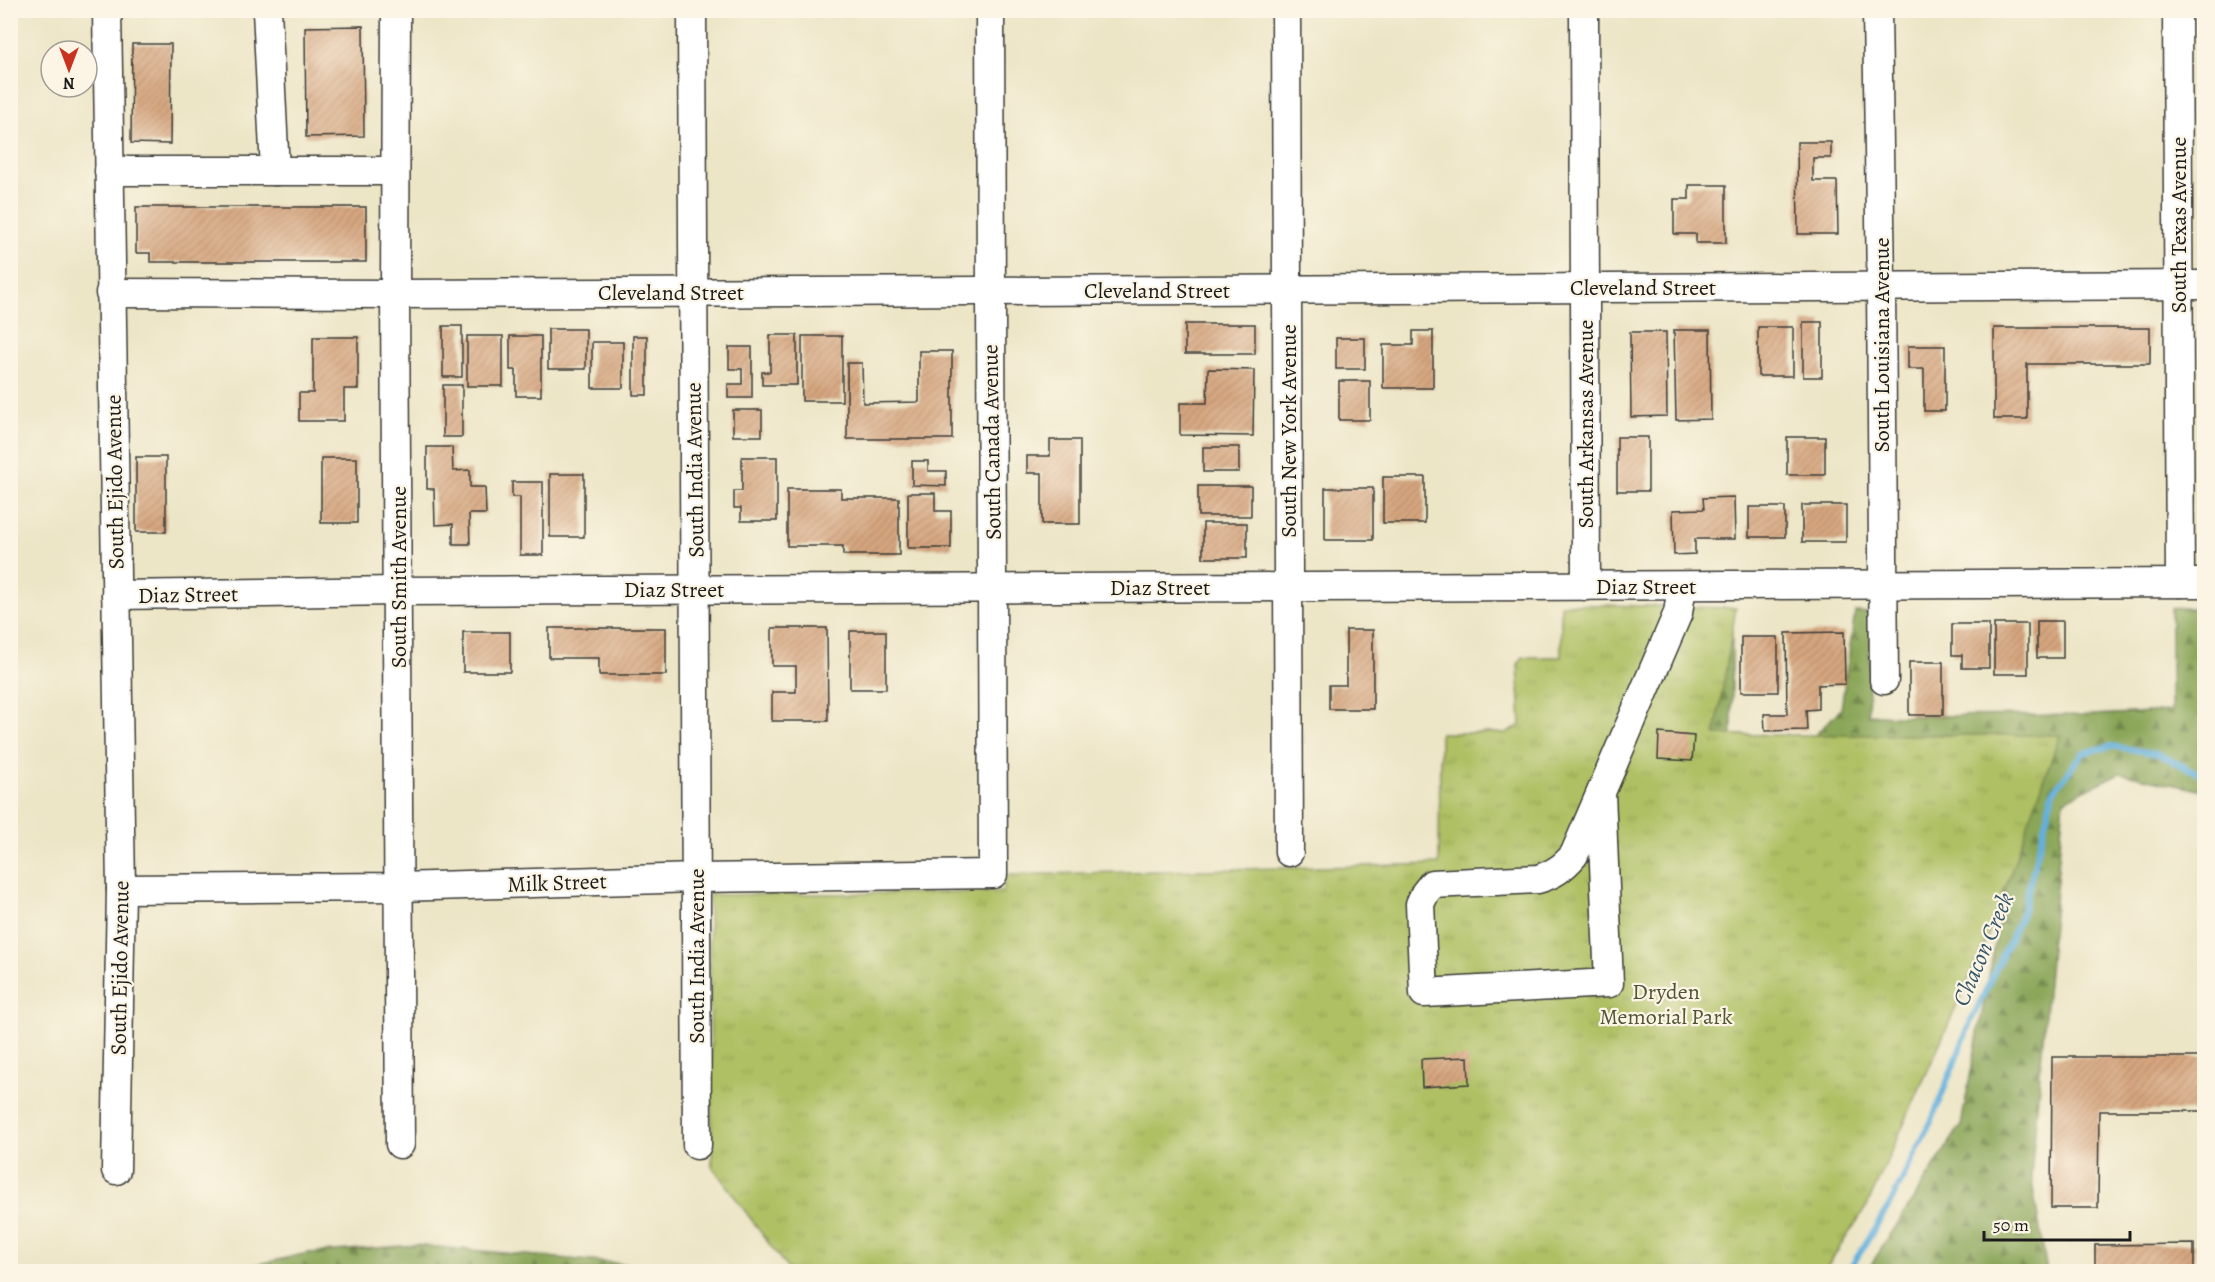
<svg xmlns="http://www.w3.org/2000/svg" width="2215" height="1282" font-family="Alegreya,serif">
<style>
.forest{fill:url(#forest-firs);stroke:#53613a;stroke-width:1.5}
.park{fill:url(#park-tufts);stroke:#656e40;stroke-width:1.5}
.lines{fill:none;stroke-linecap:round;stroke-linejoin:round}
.stream{stroke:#63b0dd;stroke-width:6}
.building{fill:url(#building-hatch)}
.minor-casing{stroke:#3b3a36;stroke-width:31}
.minor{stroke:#fff;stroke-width:28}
.labels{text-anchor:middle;stroke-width:4.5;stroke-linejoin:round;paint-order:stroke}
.street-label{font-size:22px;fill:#1c1c1c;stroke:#fcf5e5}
.park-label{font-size:22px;fill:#4f5535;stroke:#fcf5e5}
.water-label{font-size:24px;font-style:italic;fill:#385769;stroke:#fcf5e5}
</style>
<defs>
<pattern id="forest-firs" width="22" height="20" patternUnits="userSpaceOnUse" patternTransform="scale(1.5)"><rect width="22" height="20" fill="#8aa659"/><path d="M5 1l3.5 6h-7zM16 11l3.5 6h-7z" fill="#708649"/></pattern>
<pattern id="park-tufts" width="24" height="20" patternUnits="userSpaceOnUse" patternTransform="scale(1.5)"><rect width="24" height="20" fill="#aec063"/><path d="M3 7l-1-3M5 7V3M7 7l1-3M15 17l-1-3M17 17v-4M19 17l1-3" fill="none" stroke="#95a455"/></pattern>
<pattern id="building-hatch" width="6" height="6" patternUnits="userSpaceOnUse" patternTransform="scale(1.5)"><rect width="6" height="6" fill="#d6a67f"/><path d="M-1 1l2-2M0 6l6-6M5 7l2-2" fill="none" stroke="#b78e6d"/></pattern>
</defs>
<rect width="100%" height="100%" fill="#fcf5e5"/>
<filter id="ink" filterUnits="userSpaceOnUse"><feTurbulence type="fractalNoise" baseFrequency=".0167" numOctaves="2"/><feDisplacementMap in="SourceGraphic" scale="12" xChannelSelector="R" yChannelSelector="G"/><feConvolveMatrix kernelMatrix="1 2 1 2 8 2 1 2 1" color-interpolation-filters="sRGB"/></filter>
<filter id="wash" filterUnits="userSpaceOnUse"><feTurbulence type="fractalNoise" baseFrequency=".008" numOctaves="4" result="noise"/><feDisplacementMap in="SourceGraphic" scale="24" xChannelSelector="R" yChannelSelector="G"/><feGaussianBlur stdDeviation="1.35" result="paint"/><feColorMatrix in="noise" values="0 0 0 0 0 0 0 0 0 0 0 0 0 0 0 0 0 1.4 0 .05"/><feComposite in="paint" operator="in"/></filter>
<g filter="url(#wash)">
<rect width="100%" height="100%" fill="#ece5c6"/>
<g class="forest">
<polygon points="1732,608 1732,735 1815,735 1841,709 1855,612 1872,613 1868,714 1894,716 2093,715 2171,711 2171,608 2204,608 2204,791 2120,773 2064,800 2031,1176 2047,1271 1867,1271 1961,1125 2023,793 1712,745"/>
<polygon points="416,1245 701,1271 228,1271 308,1253"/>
</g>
<polygon class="park" points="1561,604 1736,608 1715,735 2060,735 1988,936 1867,1206 1824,1271 789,1271 712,1166 709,895 1003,892 1006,875 1439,864 1440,733 1506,733 1521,725 1518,664 1523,657 1561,657"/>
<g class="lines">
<polyline class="stream" points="1848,1272 1890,1204 1932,1120 1971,1021 2022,914 2053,792 2083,753 2111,746 2158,754 2204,776"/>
</g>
<g id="blocks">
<g class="building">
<polygon points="363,26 364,136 306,137 305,27"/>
<polygon points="132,44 171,44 170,144 131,143"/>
<polygon points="1797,142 1831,142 1831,158 1813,158 1813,181 1837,181 1838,234 1798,234"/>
<polygon points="1689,185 1726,185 1726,243 1696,243 1696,234 1674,234 1674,199 1689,199"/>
<polygon points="136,207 366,207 366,262 150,262 150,253 136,253"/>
<rect x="1803" y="322" width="19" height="55"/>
<rect x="1185" y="324" width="70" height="30"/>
<rect x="443" y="326" width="19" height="51"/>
<rect x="1758" y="327" width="35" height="49"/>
<polygon points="1994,328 2150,328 2150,364 2027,364 2027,419 1994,419"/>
<rect x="548" y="329" width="38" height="40"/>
<polygon points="1674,330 1710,330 1711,419 1676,420"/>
<polygon points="1413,331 1433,331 1433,388 1383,388 1383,345 1413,345"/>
<polygon points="1630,332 1666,332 1667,416 1631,417"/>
<polygon points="770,335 797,335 797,385 762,385 762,372 770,372"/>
<rect x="467" y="336" width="36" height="50"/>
<polygon points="510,336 541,336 541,396 516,396 516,370 510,370"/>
<rect x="633" y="336" width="14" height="59"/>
<rect x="802" y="336" width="40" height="65"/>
<polygon points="313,337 358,337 358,389 344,389 344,421 299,421 299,393 313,393"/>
<rect x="1336" y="338" width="29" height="31"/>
<rect x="592" y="342" width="31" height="46"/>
<polygon points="1908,346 1945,346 1945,411 1924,411 1924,369 1908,369"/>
<polygon points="729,347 752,347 752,398 728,398 728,384 742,384 742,369 729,369"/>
<polygon points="919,351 952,351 952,439 847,439 847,363 862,363 863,403 919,402"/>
<polygon points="1208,369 1254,370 1253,436 1180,435 1180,403 1207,403"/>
<rect x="1339" y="381" width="31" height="39"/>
<rect x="443" y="385" width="19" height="52"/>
<rect x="733" y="410" width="29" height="26"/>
<rect x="1617" y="437" width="31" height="54"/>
<rect x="1787" y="437" width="38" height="38"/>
<polygon points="1050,440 1080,440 1080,524 1042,524 1042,473 1027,473 1027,456 1050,456"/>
<polygon points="427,447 452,447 453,471 470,470 470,487 485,487 486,514 469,514 470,544 453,544 453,524 435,525 434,489 427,489"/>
<rect x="1203" y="447" width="36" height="25"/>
<rect x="136" y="457" width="30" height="75"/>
<polygon points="742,457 777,457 777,521 741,521 741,508 734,508 734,491 742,491"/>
<rect x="321" y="458" width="36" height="65"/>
<polygon points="912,461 928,461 928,471 946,471 946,486 912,485"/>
<rect x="550" y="474" width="34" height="63"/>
<rect x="1383" y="477" width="42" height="46"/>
<polygon points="512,482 543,482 543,555 520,555 520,497 512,497"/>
<rect x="1198" y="486" width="53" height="30"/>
<rect x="1325" y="488" width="48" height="52"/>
<polygon points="787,489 841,489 841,498 899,498 899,555 843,555 843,546 787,546"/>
<polygon points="908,493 935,493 935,511 951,511 951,548 908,548"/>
<polygon points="1734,497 1735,539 1695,539 1695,554 1674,555 1673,510 1704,509 1703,498"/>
<rect x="1802" y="505" width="44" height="37"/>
<rect x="1749" y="507" width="36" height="30"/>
<rect x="1203" y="523" width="44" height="35"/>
<rect x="2037" y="621" width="26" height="37"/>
<polygon points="1952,624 1989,624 1989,668 1962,668 1962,655 1952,655"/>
<rect x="1994" y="624" width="34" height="50"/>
<polygon points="549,628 666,628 666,675 599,675 599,658 549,658"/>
<polygon points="772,628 827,628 828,721 772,721 772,692 796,692 796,666 772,666"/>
<polygon points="1346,630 1373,630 1373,709 1329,709 1329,685 1346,685"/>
<rect x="850" y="631" width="36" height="58"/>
<rect x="463" y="632" width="47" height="40"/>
<polygon points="1844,632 1845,684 1818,685 1818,709 1806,710 1807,730 1765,731 1764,714 1787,714 1786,633"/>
<rect x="1741" y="637" width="37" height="55"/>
<rect x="1909" y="662" width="34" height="53"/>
<polygon points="1659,733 1694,736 1692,761 1658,759"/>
<polygon points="1468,1057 1469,1084 1422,1087 1421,1059"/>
<polygon points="2052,1057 2204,1057 2204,1111 2099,1111 2098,1208 2051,1208"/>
<polygon points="2194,1244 2194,1272 2095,1272 2095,1245"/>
</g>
</g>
</g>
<g filter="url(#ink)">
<use href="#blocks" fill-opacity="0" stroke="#3b3a36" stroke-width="1.5"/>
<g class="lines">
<defs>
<g id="minor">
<polyline points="107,10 121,889 116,1170"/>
<polyline points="267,10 275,171"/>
<polyline points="396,10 395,294 400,1144"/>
<polyline points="692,10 697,1145"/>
<polyline points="1286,10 1289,852"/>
<polyline points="1584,10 1586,586"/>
<polyline points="1877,10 1881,286 1884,680"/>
<polyline points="2177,10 2180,583"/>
<polyline points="109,171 395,171"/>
<polyline points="110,293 395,294 2204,285"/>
<polyline points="116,595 398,591 2204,583"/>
<path d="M1601,793L1609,983L1424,993L1420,904L1425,893L1432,884L1538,879C1554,874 1563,868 1574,855L1678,613L1682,586"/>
<polyline points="121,889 399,887 695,878 993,874 990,10"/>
</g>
</defs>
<use href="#minor" class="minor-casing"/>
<use href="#minor" class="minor"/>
</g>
</g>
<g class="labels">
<g class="street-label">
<text transform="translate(2178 225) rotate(-90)" y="8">South Texas Avenue</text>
<text x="1643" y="295">Cleveland Street</text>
<text x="1157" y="298">Cleveland Street</text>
<text x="671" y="300">Cleveland Street</text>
<text transform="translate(1881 345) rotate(-90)" y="8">South Louisiana Avenue</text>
<text transform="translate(1585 424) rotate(-90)" y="8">South Arkansas Avenue</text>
<text transform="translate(1288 431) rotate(-90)" y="8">South New York Avenue</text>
<text transform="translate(991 442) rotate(-91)" y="8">South Canada Avenue</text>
<text transform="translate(694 470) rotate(-91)" y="8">South India Avenue</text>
<text transform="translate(114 482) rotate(-91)" y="8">South Ejido Avenue</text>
<text transform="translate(398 577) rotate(-90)" y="8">South Smith Avenue</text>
<text x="1646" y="594">Diaz Street</text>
<text x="1160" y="595">Diaz Street</text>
<text x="674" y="597">Diaz Street</text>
<text transform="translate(188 594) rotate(-1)" y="8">Diaz Street</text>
<text transform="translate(557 882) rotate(-2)" y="8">Milk Street</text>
<text transform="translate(696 956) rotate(-90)" y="8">South India Avenue</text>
<text transform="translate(119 968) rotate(-89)" y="8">South Ejido Avenue</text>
</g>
<g class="park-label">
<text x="1666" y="999">Dryden<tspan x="1666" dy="25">Memorial Park</tspan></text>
</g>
<g class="water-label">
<text transform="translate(1983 949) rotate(-67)" y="8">Chacon Creek</text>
</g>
</g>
<rect width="2215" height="1282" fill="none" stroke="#fcf5e5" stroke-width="36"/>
<g transform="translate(69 69) rotate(180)"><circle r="28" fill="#fcf5e5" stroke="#a29e95" stroke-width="1.5"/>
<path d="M0-4.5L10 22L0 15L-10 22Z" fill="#c8321e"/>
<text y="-9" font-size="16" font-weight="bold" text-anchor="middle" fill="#1c1c1c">N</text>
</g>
<path d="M1984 1231v9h146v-9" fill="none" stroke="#1c1c1c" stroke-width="3"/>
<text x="1993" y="1231" font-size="18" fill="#1c1c1c" stroke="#fcf5e5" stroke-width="4.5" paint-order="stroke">50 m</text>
</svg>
